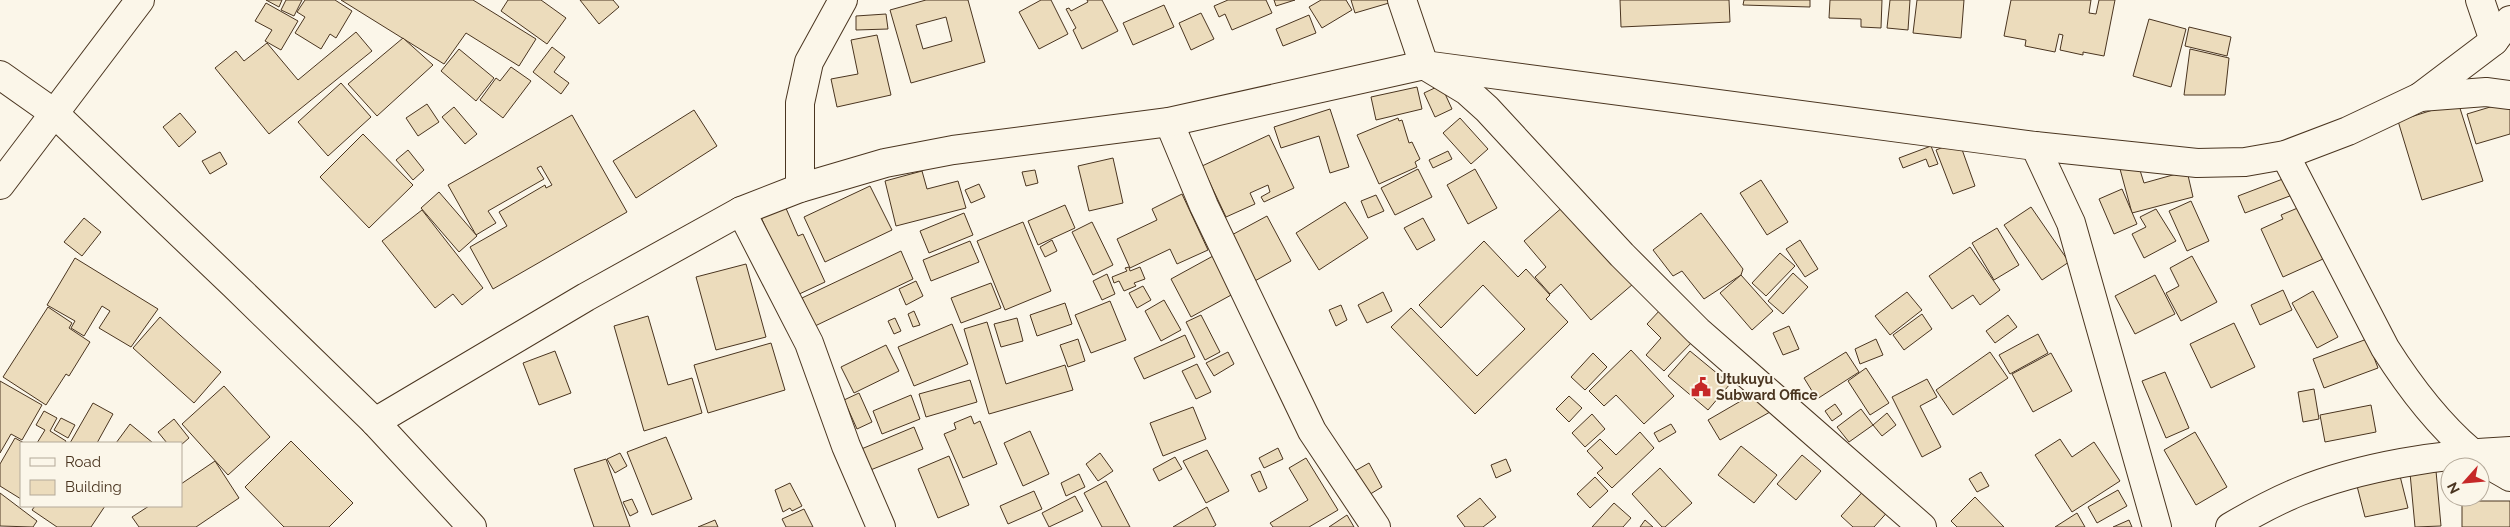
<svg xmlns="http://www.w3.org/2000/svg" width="2510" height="527" font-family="Raleway,sans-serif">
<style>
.building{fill:#ecdcbc;stroke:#4a3520;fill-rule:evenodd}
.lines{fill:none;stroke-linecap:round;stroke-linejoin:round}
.minor-casing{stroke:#4a3520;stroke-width:30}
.tertiary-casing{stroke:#4a3520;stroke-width:30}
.trunk-casing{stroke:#4a3520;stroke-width:30}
.minor{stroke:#fbf6e9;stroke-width:28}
.tertiary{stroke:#fbf6e9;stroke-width:28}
.trunk{stroke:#fbf6e9;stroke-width:28}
.labels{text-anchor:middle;stroke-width:4;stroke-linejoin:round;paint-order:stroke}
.poi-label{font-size:14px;font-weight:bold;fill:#4a3520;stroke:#fbf6e9;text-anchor:start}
</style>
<rect width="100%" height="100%" fill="#fbf6e9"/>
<g class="building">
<polygon points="266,0 282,0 279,7"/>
<polygon points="286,0 302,0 294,16 281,10"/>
<polygon points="305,0 335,0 352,11 336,38 330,34 321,49 295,33 305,17 297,12"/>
<polygon points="341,0 473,0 536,39 519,66 466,33 444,64"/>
<polygon points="508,0 541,0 566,18 547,44 501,11"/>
<polygon points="580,0 613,0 619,7 599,24"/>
<path d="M926,0H968L985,62L911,83L890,10ZM946,17L952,41L923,49L916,25Z"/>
<polygon points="1041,0 1051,0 1068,34 1039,49 1019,12"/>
<polygon points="1087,0 1102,0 1118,31 1082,49 1073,30 1076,28 1066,9 1069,8 1071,11 1088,2"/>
<polygon points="1228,0 1266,0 1272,13 1232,30 1225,14 1219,17 1214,6"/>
<polygon points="1274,0 1295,0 1276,6"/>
<polygon points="1321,0 1346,0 1352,10 1322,28 1309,7"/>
<polygon points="1351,0 1388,0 1389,3 1355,13"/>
<polygon points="1620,0 1729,0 1730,22 1621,27"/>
<polygon points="1744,0 1810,0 1810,7 1743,5"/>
<polygon points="1830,0 1882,0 1881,28 1861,27 1861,19 1829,18"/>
<polygon points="1890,0 1910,0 1908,30 1887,28"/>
<polygon points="1917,0 1964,0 1961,38 1913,33"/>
<polygon points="2011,0 2091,0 2089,13 2096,14 2099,0 2115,0 2104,56 2083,52 2083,55 2060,50 2063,35 2059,34 2055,52 2025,46 2026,40 2004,36"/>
<polygon points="266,3 298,21 281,50 265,41 272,30 255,21"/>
<polygon points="1164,5 1174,27 1133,45 1123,23"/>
<polygon points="1201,13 1214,39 1191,50 1179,23"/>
<polygon points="886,14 888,29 856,30 856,16"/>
<polygon points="1309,15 1316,33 1283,46 1276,29"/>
<polygon points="2149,19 2186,29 2171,87 2133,76"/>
<polygon points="2189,27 2231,37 2227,56 2185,46"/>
<polygon points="356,32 372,51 269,134 215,68 236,51 244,61 267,43 298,80"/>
<polygon points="877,35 891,95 837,107 831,79 858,74 851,40"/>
<polygon points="403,38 433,65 377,116 348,84"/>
<polygon points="552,47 565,57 554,72 569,83 561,94 533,72"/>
<polygon points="459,49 494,78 476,101 441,71"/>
<polygon points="2190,49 2229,58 2225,95 2184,95"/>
<polygon points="511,67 531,81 503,118 480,100 496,78 500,81"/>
<polygon points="341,83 371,117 328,156 298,122"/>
<polygon points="1441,85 1452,109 1435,117 1424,93"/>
<polygon points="1417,87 1422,109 1376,120 1371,97"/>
<polygon points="2510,101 2510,134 2476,144 2467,114"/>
<polygon points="2458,102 2483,181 2422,200 2398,121"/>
<polygon points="427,104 439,122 418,136 406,118"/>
<polygon points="454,107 477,134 465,144 442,117"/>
<polygon points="1330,109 1349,167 1330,173 1319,136 1281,148 1274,127"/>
<polygon points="694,110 717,146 636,198 613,161"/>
<polygon points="180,113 196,132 179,147 163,127"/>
<polygon points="572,115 627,212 493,289 470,247 507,226 499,212 545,185 546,188 552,185 541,166 537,168 544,179 488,211 496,223 476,235 448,185"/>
<polygon points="1398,118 1399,121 1402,120 1409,143 1412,142 1420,159 1415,162 1417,167 1379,184 1357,135"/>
<polygon points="1460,118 1488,149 1471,164 1443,133"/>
<polygon points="363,134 413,185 369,228 320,177"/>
<polygon points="1269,135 1294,188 1264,202 1261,197 1270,192 1268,185 1250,193 1255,204 1226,217 1202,166"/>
<polygon points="1959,141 1975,186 1953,194 1936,150"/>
<polygon points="1931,146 1938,164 1929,167 1926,159 1903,168 1899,158"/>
<polygon points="408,150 424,170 413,180 396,160"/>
<polygon points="1448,151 1452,159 1433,168 1429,160"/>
<polygon points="220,152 227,164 210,174 202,161"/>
<polygon points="1113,158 1123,203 1089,211 1078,166"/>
<polygon points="2138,164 2144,183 2187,171 2193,197 2132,213 2120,169"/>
<polygon points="1418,169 1432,197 1395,215 1381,188"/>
<polygon points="1475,169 1497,208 1468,224 1447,185"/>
<polygon points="1035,170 1038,183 1026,186 1022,172"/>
<polygon points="922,171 927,189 958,181 966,208 896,226 885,181"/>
<polygon points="2288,177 2295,194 2245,213 2238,196"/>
<polygon points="1761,180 1788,222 1767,235 1740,193"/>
<polygon points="979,184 985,197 971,203 965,190"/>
<polygon points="870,186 892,230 825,262 804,217"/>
<polygon points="2122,189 2137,224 2114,234 2099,199"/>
<polygon points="439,192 477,236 459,252 421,208"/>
<polygon points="1182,194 1208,250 1177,264 1170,249 1130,268 1117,239 1157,220 1152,209"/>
<polygon points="1376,195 1384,211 1368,218 1361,201"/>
<polygon points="2191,201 2209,241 2187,251 2169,211"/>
<polygon points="1345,202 1368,238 1319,270 1296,233"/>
<polygon points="1065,205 1075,228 1038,245 1028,221"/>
<polygon points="1565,205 1633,284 1591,320 1561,284 1550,294 1535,277 1546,267 1524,241"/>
<polygon points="785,206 798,236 803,234 825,282 795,296 761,217"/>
<polygon points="2031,207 2069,262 2042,280 2004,225"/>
<polygon points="2300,207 2323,259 2283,277 2261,229 2283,219 2281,215"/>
<polygon points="2156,209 2176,241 2144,258 2132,234 2146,227 2140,217"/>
<polygon points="422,210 483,288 462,305 453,294 435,308 382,241"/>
<polygon points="964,213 973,235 929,253 920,231"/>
<polygon points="1701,213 1743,269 1741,275 1704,299 1682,271 1673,276 1653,250"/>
<polygon points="1267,216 1291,261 1253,282 1228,237"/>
<polygon points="84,218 101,232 82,256 64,242"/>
<polygon points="1423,218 1435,240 1417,250 1404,228"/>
<polygon points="1023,222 1051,291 1005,310 977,241"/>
<polygon points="1092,222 1113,265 1093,275 1072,232"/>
<polygon points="1997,228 2019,265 1994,280 1972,243"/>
<polygon points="1052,240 1057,251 1045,257 1040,247"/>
<polygon points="1800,240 1818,269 1805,277 1786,249"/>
<polygon points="970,241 979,262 931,281 923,260"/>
<polygon points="1484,241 1518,277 1526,269 1550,295 1546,299 1568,322 1475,414 1391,327 1411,308 1477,376 1525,329 1483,285 1441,328 1419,305"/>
<polygon points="1970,247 2000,290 1980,305 1973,295 1952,309 1929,276"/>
<polygon points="901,251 913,279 815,326 802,298"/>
<polygon points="1780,253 1795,266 1766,296 1752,283"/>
<polygon points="1213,256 1233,294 1191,317 1171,279"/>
<polygon points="2192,256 2217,302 2181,321 2166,293 2179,286 2170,268"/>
<polygon points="75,258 158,309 131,347 99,328 110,311 102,306 84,336 71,328 75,321 47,305"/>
<polygon points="746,264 766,337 716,350 696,277"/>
<polygon points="1129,267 1130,271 1140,267 1145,279 1134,283 1136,286 1124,291 1119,281 1114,283 1112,277 1127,271 1125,268"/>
<polygon points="1793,273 1808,287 1783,314 1768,301"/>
<polygon points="1107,274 1115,294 1102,300 1093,281"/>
<polygon points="1741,275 1773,311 1752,330 1720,293"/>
<polygon points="2155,275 2175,314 2135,334 2115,296"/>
<polygon points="916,281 923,296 906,305 899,289"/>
<polygon points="991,283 1001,308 961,323 951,298"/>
<polygon points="1143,286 1151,300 1137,308 1129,293"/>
<polygon points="2283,290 2292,310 2260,325 2251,305"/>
<polygon points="2313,291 2338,337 2317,348 2292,303"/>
<polygon points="1383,292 1392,311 1367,323 1358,305"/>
<polygon points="1907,292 1922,310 1890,335 1875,316"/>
<polygon points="1164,300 1181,330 1161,341 1145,311"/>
<polygon points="1110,301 1126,340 1091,353 1075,315"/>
<polygon points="1065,303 1072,324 1037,336 1030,315"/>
<polygon points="1341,305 1347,320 1336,326 1329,310"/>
<polygon points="48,307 72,323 69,328 90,342 69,376 66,374 46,405 3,377"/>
<polygon points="1661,309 1694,340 1664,371 1646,355 1661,338 1647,324"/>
<polygon points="914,311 920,325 913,327 908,314"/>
<polygon points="1922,314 1932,329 1904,350 1893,335"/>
<polygon points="1201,315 1220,352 1205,360 1186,322"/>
<polygon points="2008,315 2017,327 1995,343 1986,331"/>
<polygon points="648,316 668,385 692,378 702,413 644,431 614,326"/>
<polygon points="160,317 221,372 194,403 133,348"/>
<polygon points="895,318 901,331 894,334 888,321"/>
<polygon points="1017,318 1023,341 1001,347 994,324"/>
<polygon points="987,322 1006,384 1065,365 1073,390 989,414 964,329"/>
<polygon points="2234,323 2255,367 2211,388 2190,344"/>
<polygon points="952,324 968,364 914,386 898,347"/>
<polygon points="1789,326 1799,349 1783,355 1773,333"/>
<polygon points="2038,334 2048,353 2010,374 1999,355"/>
<polygon points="1185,335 1195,357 1144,379 1134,358"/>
<polygon points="1078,339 1085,361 1068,367 1060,345"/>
<polygon points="1876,339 1883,355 1860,364 1855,349"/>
<polygon points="2367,339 2378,368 2324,388 2313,359"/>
<polygon points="771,343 785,390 708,413 694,365"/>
<polygon points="886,345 899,371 854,393 841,367"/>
<polygon points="1631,350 1674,396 1644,424 1616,395 1604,406 1589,391"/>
<polygon points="555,351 571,393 539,405 523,363"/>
<polygon points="1690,351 1730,384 1708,410 1668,376"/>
<polygon points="1228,352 1234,364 1214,376 1206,363"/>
<polygon points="1846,352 1859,372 1817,399 1804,378"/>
<polygon points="1990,352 2008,378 1953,415 1936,390"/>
<polygon points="1593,353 1607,367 1585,390 1571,377"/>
<polygon points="2051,353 2072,391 2033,412 2012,374"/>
<polygon points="1197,364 1211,392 1196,399 1182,371"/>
<polygon points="1866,368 1889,403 1870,415 1848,381"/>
<polygon points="2165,372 2189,428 2166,438 2142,381"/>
<polygon points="1927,379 1937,397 1920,406 1941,447 1922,457 1892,397"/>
<polygon points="970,380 977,402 926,417 919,394"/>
<polygon points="0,381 42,405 22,440 11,434 0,453"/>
<polygon points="224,386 270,437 228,475 182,424"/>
<polygon points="2314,389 2319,419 2303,422 2298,392"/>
<polygon points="1758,391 1770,412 1720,440 1708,420"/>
<polygon points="859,393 872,422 857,429 844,400"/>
<polygon points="911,395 920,419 882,434 873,411"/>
<polygon points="1569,396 1582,408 1569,422 1556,409"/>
<polygon points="93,403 113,414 97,443 70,443"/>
<polygon points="1835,404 1842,414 1832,421 1825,411"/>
<polygon points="2371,405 2376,432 2325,442 2320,415"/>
<polygon points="1193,407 1206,439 1163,456 1150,423"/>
<polygon points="1861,409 1873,425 1849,442 1837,427"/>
<polygon points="44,411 57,418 50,431 66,441 65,443 37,443 45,430 36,425"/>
<polygon points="1887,413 1896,425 1882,436 1873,425"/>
<polygon points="1592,414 1605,429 1585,447 1572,433"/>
<polygon points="971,416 974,424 980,421 997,464 963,478 944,434 956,429 954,423"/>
<polygon points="61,418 75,425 68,438 54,430"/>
<polygon points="174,419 189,438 181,445 167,443 158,432"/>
<polygon points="130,424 153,443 116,443"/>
<polygon points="1671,424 1676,432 1659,442 1654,433"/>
<polygon points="914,427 923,449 868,471 859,450"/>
<polygon points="1030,431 1049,474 1023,486 1004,443"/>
<polygon points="1640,432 1654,448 1612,488 1597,473 1603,468 1587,451 1600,439 1616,455"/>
<polygon points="2195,432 2227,487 2196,505 2164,450"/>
<polygon points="666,437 692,499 652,515 627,452"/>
<polygon points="15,438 24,443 21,443 21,499 0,486 0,464"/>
<polygon points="2060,439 2072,457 2094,442 2120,481 2072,512 2035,455"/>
<polygon points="291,441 353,503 329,527 284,527 245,487"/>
<polygon points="1741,446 1777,475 1754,503 1718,475"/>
<polygon points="1278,448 1283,459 1264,468 1259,458"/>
<polygon points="1207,450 1229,491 1206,503 1183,461"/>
<polygon points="620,453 627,466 615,473 607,459"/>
<polygon points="1100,453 1113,471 1098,481 1086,464"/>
<polygon points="1802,455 1821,471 1796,500 1777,484"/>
<polygon points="949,456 969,505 938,518 918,469"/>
<polygon points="1175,457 1182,469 1159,481 1153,469"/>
<polygon points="1306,458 1338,510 1309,527 1273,527 1270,523 1308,500 1289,468"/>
<polygon points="606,459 630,527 594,527 574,469"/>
<polygon points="1506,459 1511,471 1496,478 1491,465"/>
<polygon points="215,461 239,498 196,527 139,527 132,517 149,506 181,506 181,484"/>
<polygon points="1369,463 1382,487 1367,496 1353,472"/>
<polygon points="1660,468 1692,503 1665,527 1662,527 1632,494"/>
<polygon points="1260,471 1267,488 1259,492 1251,475"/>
<polygon points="2436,471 2441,526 2415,527 2410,473"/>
<polygon points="1981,472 1989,486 1977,492 1969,479"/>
<polygon points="1079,474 1085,487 1066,496 1061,483"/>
<polygon points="2400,476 2408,508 2365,517 2357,486"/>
<polygon points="1595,477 1608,491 1590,508 1577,494"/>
<polygon points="1106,481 1130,527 1102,527 1084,493"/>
<polygon points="790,483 802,506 792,511 790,508 783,512 775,490"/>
<polygon points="1867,487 1891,508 1874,527 1853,527 1841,516"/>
<polygon points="2118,490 2127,506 2097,523 2088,507"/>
<polygon points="1034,491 1042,509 1008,524 1000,506"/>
<polygon points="0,493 37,521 33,527 0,526"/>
<polygon points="1075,496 1083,511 1049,527 1042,513"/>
<polygon points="1975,497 2004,527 1957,527 1951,521"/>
<polygon points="1480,498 1496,517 1483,527 1465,527 1457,516"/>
<polygon points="632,499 638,512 630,516 623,502"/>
<rect x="2462" y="501" width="48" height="26"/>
<polygon points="1614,503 1631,518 1623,527 1592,527"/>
<polygon points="35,506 105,506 91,527 57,527 32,510"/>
<polygon points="1207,507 1216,525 1213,527 1173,527"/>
<polygon points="804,509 813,527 786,527 782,519"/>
<polygon points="2077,513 2085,527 2055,527"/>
<polygon points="1347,515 1354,527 1329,527"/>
<polygon points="715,520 718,527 698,527"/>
<polygon points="1645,520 1653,527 1640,527"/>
<polygon points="2129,520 2132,527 2113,527"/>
</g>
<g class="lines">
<defs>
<g id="minor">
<polyline points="1402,0 1424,65 1467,91 1487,109 1622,255 1698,331 1922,527"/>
<polyline points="2480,0 2494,41"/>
<polyline points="2420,97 2486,92 2510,95"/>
<polyline points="1169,122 1204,206 1312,431 1376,527"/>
<polyline points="2035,146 2071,223 2157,527"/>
<path d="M2285,155L2385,348C2409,386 2437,423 2471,452C2482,462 2497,469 2510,477"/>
<polyline points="800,188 800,103 809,62 843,0"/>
<polyline points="741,211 809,343 846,446 881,527"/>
<path d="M2230,527C2252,514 2274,502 2298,492C2362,466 2441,454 2510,451"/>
</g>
<g id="tertiary">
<polyline points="0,75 54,113 234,285 375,422 472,527"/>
<polyline points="375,422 586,297 741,211 800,188 885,163 953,150 1169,122 1424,65 2035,146 2197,163 2245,162 2285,155 2348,131 2420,97 2494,41 2510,20"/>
</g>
<polyline id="trunk" points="0,185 140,0"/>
</defs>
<use href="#minor" class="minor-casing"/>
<use href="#tertiary" class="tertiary-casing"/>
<use href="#trunk" class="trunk-casing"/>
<use href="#minor" class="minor"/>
<use href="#tertiary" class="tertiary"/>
<use href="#trunk" class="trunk"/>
</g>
<defs>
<symbol id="civic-bare" viewBox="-9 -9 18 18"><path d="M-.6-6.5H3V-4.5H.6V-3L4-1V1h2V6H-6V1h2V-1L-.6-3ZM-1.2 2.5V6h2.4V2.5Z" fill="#c62828" stroke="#fbf6e9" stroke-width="2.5" paint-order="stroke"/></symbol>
</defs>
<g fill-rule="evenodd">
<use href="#civic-bare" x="1687" y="373" width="28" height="28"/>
</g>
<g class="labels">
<g class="poi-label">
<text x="1716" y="384">Utukuyu<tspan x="1716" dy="16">Subward Office</tspan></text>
</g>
</g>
<rect x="20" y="442" width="162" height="65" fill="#fbf6e9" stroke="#b4a999"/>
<rect x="30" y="458" width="25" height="8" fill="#fbf6e9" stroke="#b4a999"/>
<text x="65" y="467" font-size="15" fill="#4a3520">Road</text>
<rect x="30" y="480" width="25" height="15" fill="#ecdcbc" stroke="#b4a999"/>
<text x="65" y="492" font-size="15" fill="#4a3520">Building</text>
<g transform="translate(2465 482) rotate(243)"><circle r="24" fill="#fbf6e9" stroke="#b4a999"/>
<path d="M0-4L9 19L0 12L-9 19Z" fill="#c62828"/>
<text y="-8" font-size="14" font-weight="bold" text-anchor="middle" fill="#4a3520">N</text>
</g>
</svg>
